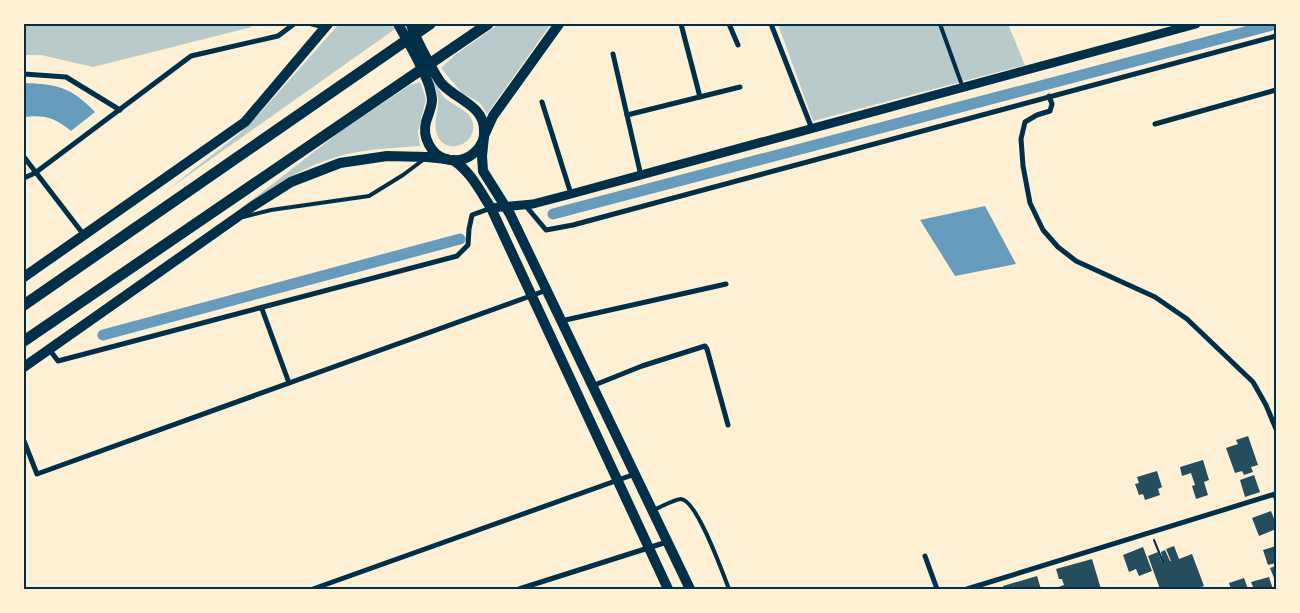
<svg xmlns="http://www.w3.org/2000/svg" width="1300" height="613" font-family="'Asap Condensed',sans-serif">
<style>
.green{fill:#b9caca}
.water{fill:#669bbc}
.lines{fill:none;stroke-linecap:round;stroke-linejoin:round}
.canal{stroke:#669bbc;stroke-width:11}
.building{fill:#264d5e}
.path{stroke:#003049;stroke-width:2}
.service{stroke:#003049;stroke-width:4}
.minor{stroke:#003049;stroke-width:5}
.tertiary{stroke:#003049;stroke-width:9}
.secondary{stroke:#003049;stroke-width:10}
.trunk{stroke:#003049;stroke-width:11}
.neatline{fill:none;stroke:#003049;stroke-width:2}
</style>
<rect width="100%" height="100%" fill="#fdf0d5"/>
<g class="green">
<polygon points="24,24 248,24 252,27 93,67 41,55 24,55"/>
<polygon points="339,24 390,24 395,29 166,191 240,133 261,112"/>
<polygon points="499,24 551,24 487,114 480,103 462,93 441,68 455,55"/>
<polygon points="778,24 1008,24 1025,65 813,121"/>
<path d="M433,80C437,86 441,94 446,99C454,106 468,110 472,120C480,142 449,157 438,137C432,125 439,111 438,99C437,93 435,86 433,80Z"/>
<path d="M420,82L426,99L418,132L420,146C392,148 363,149 336,157C299,168 267,191 235,213L341,131L410,85Z"/>
</g>
<g class="water">
<path d="M24,83C57,84 71,87 95,112L71,131C54,117 45,115 24,117Z"/>
<polygon points="985,206 1016,264 955,276 920,220"/>
</g>
<g class="lines">
<g class="canal">
<polyline points="553,214 1276,24"/>
<polyline points="103,335 460,239"/>
</g>
</g>
<g class="building">
<polygon points="1248,436 1258,465 1251,467 1253,472 1244,475 1242,471 1235,473 1226,448 1238,444 1236,440"/>
<polygon points="1203,460 1209,480 1204,482 1208,495 1196,499 1192,486 1195,485 1191,473 1182,476 1180,467"/>
<polygon points="1157,471 1162,487 1158,489 1160,495 1145,500 1143,494 1139,495 1135,484 1139,483 1137,477"/>
<polygon points="1254,475 1260,492 1245,497 1240,480"/>
<polygon points="1271,511 1276,524 1276,529 1259,536 1252,518"/>
<polygon points="1174,546 1179,559 1192,554 1204,586 1195,589 1160,589 1148,556 1158,552 1162,563 1163,562 1161,552 1165,550 1170,561 1171,561 1166,549"/>
<polygon points="1276,546 1276,563 1268,565 1263,550"/>
<polygon points="1143,547 1152,571 1139,576 1136,569 1129,572 1123,555"/>
<polygon points="1092,559 1101,589 1053,589 1064,585 1062,579 1059,579 1056,569"/>
<polygon points="1276,566 1276,583 1270,568"/>
<polygon points="1037,576 1041,589 1004,589 1003,586"/>
<polygon points="1269,577 1273,589 1254,589 1251,582"/>
<polygon points="1244,578 1248,589 1231,589 1229,583"/>
</g>
<g class="lines">
<polyline class="path" points="1154,540 1163,562"/>
<g class="service">
<polyline points="940,24 963,88"/>
<polyline points="243,217 271,210 369,196 403,175 423,160"/>
<path d="M653,510C659,508 675,499 681,499C697,500 723,574 729,589"/>
</g>
<g class="minor">
<polyline points="312,24 325,27"/>
<polyline points="681,24 700,97"/>
<polyline points="729,24 738,45"/>
<polyline points="771,24 812,129"/>
<polyline points="613,54 641,176"/>
<polyline points="24,74 66,77 120,110"/>
<polyline points="1049,96 1052,104 1050,111 1037,115 1025,122 1021,139 1023,166 1030,203 1043,230 1058,247 1076,261 1155,297 1187,319 1253,382 1266,405 1276,429"/>
<polyline points="542,102 571,194"/>
<polyline points="627,115 740,87"/>
<polyline points="1155,124 1276,90"/>
<polyline points="24,157 84,235"/>
<polyline points="24,178 35,173 191,56 278,36 294,24"/>
<polyline points="525,205 546,230 573,225 1276,36"/>
<polyline points="262,309 289,383"/>
<polyline points="561,321 726,284"/>
<polyline points="49,349 58,361 457,256 468,245 469,229 472,215 491,208"/>
<polyline points="592,386 642,366 705,346 707,349 728,425"/>
<polyline points="24,441 37,474 547,290"/>
<polyline points="925,556 937,589"/>
<polyline points="313,589 635,474"/>
<polyline points="519,589 667,542"/>
<polyline points="967,589 1275,494 1276,498"/>
</g>
<polyline class="tertiary" points="491,208 533,204 571,194 1196,24"/>
<g class="secondary">
<path d="M398,24C409,43 421,64 429,85C430,89 432,96 432,100C432,107 428,115 426,122C422,137 431,154 445,159C456,162 466,160 474,153C481,147 485,139 484,130C484,106 457,100 442,84C436,77 413,34 411,24"/>
<polyline points="559,24 493,116 484,136 482,156 483,171 510,214 690,589"/>
<path d="M453,160C471,172 480,191 491,208L668,589"/>
<polyline points="24,277 245,122 328,24"/>
<polyline points="24,367 253,206 291,182 340,163 387,156 427,157 447,159"/>
</g>
<g class="trunk">
<polyline points="24,305 430,24"/>
<polyline points="24,341 488,24"/>
</g>
</g>
<rect width="1300" height="613" fill="none" stroke="#fdf0d5" stroke-width="50"/>
<rect x="25" y="25" width="1250" height="563" class="neatline"/>
</svg>
